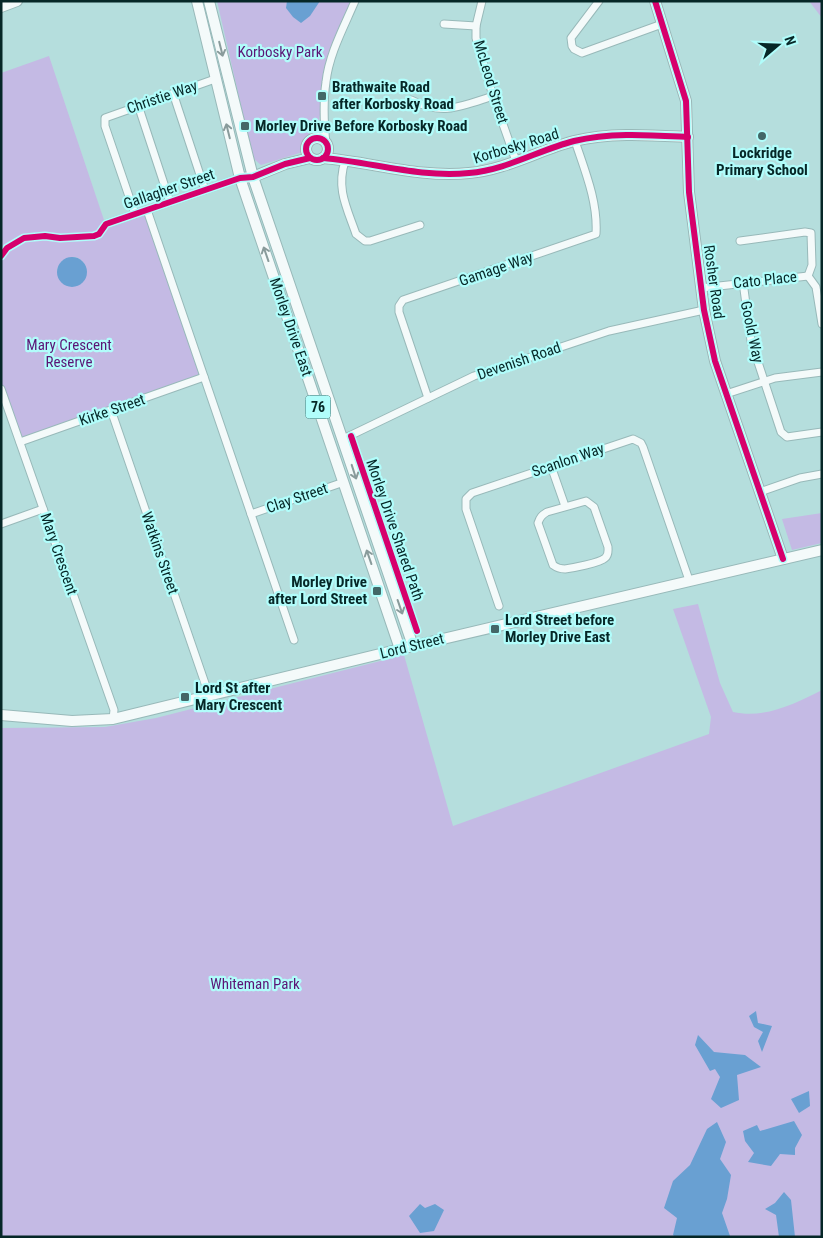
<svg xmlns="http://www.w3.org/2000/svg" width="823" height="1238" font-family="'Roboto Condensed',sans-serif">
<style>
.green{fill:#c4bae4;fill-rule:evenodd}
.water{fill:#69a0d2}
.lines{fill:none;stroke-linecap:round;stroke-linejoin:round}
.street-casing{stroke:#98b9b9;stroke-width:9}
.secondary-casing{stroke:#98b9b9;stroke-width:12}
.primary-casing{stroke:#98b9b9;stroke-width:12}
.street{stroke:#f4fafa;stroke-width:7}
.secondary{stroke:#f4fafa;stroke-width:10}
.primary{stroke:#f4fafa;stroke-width:10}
.cycleway-casing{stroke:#b1fdfb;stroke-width:9}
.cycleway{stroke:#d6006c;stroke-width:6}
.oneway{stroke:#899b9b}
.poi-dot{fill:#436767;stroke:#b1fdfb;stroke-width:2}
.labels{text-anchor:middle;stroke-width:4.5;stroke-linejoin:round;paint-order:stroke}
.shield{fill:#b1fdfb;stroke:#396767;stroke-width:1}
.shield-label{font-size:14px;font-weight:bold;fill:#062727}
.park-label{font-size:15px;fill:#5b1475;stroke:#b1fdfb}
.street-label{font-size:15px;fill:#062727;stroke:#b1fdfb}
.poi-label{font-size:15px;font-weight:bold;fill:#062727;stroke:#b1fdfb;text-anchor:start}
</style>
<rect width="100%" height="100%" fill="#b5dedd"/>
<g class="green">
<polygon points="217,1 352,1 330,56 317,132 303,152 261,165 253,158"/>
<polygon points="809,1 822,1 822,18"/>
<path d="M49,56L105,223L147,210L204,377L20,442L1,389V73ZM75,257C90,262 90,279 76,286L57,269L62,261Z"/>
<polygon points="822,513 822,543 792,550 782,519"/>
<path d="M698,604L720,683L733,712C765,719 794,704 822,690V1237H1V728L105,727L156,718L404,655L453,826L709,734L711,717L673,609Z"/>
</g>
<g class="water">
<polygon points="287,1 320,1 310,16 301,23 293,17 286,8"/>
<circle cx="72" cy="272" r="15"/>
<polygon points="756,1011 758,1023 772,1026 762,1052 758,1041 763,1032 754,1027 749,1016"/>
<polygon points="698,1035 714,1052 745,1055 761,1067 737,1075 739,1100 721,1108 711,1099 720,1077 715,1069 710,1071 695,1045"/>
<polygon points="809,1091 810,1106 799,1113 791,1099"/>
<polygon points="794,1121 802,1135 795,1148 795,1155 780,1154 771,1166 748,1162 754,1153 745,1141 743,1131 757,1125 760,1131"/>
<polygon points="717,1122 726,1142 720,1159 731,1175 727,1199 722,1213 730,1236 675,1237 673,1235 677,1218 664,1208 673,1181 690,1165 707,1129"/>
<polygon points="784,1192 791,1200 795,1237 779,1237 776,1215 765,1209 775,1203"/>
<polygon points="420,1204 425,1208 435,1204 444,1210 434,1231 420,1233 409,1216"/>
</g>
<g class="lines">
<defs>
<g id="street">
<polyline points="482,1 476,26 476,38 493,96 516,161"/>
<polyline points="599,1 571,38 572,46 574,49 582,53 662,24"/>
<polyline points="444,24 476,26"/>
<polyline points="173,93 205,190"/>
<path d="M411,100C443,116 462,106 493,96"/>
<polyline points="138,105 170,202"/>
<polyline points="318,139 324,128"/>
<path d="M326,144C324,124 323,102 326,82C329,54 344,27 355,1"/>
<path d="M345,161C336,189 347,208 356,234L365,241H370L420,225"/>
<polyline points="147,210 294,640"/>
<polyline points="135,214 105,126 105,118 215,79"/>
<polyline points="106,224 240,178"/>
<polyline points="740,241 805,232 811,233 812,265 808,276"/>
<polyline points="808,276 816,287 822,324"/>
<polyline points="743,282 751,341 781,432 787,437 822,432"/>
<polyline points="701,288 808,276"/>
<polyline points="1,389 114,710 113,719"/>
<polyline points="726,394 775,378 822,372"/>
<path d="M428,398L399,312V306L403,300L596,234C598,202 585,171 575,141"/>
<polyline points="111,410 209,695"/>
<polyline points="343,439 474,376 609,331 704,310"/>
<polyline points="20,442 204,377"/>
<polyline points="551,466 565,506"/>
<polyline points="760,492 800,478 822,474"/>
<path d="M586,501L594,507L608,547C608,551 609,555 605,558C600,563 572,568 565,569C560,569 557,568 553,565L538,523C540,517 542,515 547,512Z"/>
<polyline points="251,514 344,482"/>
<polyline points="1,524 43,509"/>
<polyline points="499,606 466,509 466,499 472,493 633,439 641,443 643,447 689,580"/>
</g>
<g id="secondary">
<polyline points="655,1 686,101 689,192 704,310 715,361 783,559"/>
<polyline points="1,7 17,1"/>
<circle cx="317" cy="149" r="11"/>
<path d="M323,158C372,162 419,178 469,173C506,170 539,150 574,141C611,132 650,135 688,137"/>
<polyline points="240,178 253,177 285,164 310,158"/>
<polyline points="413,646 822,550"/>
</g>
<g id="primary">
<polyline points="197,1 240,178 400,649"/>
<polyline points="1,715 72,721 113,719 413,646 253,177 209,1"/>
</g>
</defs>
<use href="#street" class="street-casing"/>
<use href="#secondary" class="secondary-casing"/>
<use href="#primary" class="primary-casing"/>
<use href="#street" class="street"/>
<use href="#secondary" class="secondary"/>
<use href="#primary" class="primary"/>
<defs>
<g id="cycleway">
<polyline points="655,1 686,101 689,192 704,310 715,361 783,559"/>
<circle cx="317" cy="149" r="11"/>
<path d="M323,158C372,162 419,178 469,173C506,170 539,150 574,141C611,132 650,135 688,137"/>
<polyline points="1,256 7,248 24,238 45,236 60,238 94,236 99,234 106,224 240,178 253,177 285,164 310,158"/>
<polyline points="351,436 417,631"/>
</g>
</defs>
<use href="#cycleway" class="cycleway-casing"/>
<use href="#cycleway" class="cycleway"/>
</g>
<defs><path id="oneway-shaft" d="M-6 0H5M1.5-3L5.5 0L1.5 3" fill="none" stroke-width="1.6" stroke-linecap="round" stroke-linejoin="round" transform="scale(1.25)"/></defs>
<g class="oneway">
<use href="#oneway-shaft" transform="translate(221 49) rotate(76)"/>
<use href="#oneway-shaft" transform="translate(228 131) rotate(-104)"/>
<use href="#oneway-shaft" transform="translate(266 254) rotate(-109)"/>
<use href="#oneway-shaft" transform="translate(354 472) rotate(72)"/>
<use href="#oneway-shaft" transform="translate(369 557) rotate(-109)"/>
<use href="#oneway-shaft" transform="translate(400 607) rotate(71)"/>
</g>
<g class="poi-dot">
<rect x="317" y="91" width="10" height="10" rx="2.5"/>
<rect x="240" y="121" width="10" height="10" rx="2.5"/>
<circle cx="762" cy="136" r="5"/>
<rect x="372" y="586" width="10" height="10" rx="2.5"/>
<rect x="490" y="624" width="10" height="10" rx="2.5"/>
<rect x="180" y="692" width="10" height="10" rx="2.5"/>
</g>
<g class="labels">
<rect class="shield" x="305.5" y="395.5" width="25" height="23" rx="4"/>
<g class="shield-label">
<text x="318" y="412">76</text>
</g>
<g class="park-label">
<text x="280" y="57">Korbosky Park</text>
<text x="69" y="350">Mary Crescent<tspan x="69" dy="17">Reserve</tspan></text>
<text x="255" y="989">Whiteman Park</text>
</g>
<g class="street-label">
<text transform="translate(491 82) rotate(73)" y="5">McLeod Street</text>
<text transform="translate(162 97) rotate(-19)" y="5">Christie Way</text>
<text transform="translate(516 146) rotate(-17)" y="5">Korbosky Road</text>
<text transform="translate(169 189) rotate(-19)" y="5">Gallagher Street</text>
<text transform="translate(496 269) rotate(-19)" y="5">Gamage Way</text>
<text transform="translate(765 280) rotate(-6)" y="5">Cato Place</text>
<text transform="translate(714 282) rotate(82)" y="5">Rosher Road</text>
<text transform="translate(291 327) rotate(71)" y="5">Morley Drive East</text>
<text transform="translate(752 332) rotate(78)" y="5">Goold Way</text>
<text transform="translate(519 361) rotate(-19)" y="5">Devenish Road</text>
<text transform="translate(112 410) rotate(-19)" y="5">Kirke Street</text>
<text transform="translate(568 460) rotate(-19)" y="5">Scanlon Way</text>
<text transform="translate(297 498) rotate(-19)" y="5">Clay Street</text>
<text transform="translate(395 530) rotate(71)" y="5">Morley Drive Shared Path</text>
<text transform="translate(160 553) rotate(71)" y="5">Watkins Street</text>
<text transform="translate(59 554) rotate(71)" y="5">Mary Crescent</text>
<text transform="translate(412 646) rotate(-14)" y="5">Lord Street</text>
</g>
<g class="poi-label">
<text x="332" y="92">Brathwaite Road<tspan x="332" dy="17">after Korbosky Road</tspan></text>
<text x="255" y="131">Morley Drive Before Korbosky Road</text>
<text x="762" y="158" text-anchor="middle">Lockridge<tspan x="762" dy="17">Primary School</tspan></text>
<text x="367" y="587" text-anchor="end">Morley Drive<tspan x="367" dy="17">after Lord Street</tspan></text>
<text x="505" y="625">Lord Street before<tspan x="505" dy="17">Morley Drive East</tspan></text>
<text x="195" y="693">Lord St after<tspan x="195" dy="17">Mary Crescent</tspan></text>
</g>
</g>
<rect width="823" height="1238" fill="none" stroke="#062727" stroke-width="5"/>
<g transform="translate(778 45) rotate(71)" stroke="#b1fdfb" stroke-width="4" paint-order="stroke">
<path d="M0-4L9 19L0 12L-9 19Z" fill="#062727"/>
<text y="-8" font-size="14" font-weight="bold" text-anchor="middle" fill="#062727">N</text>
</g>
</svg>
